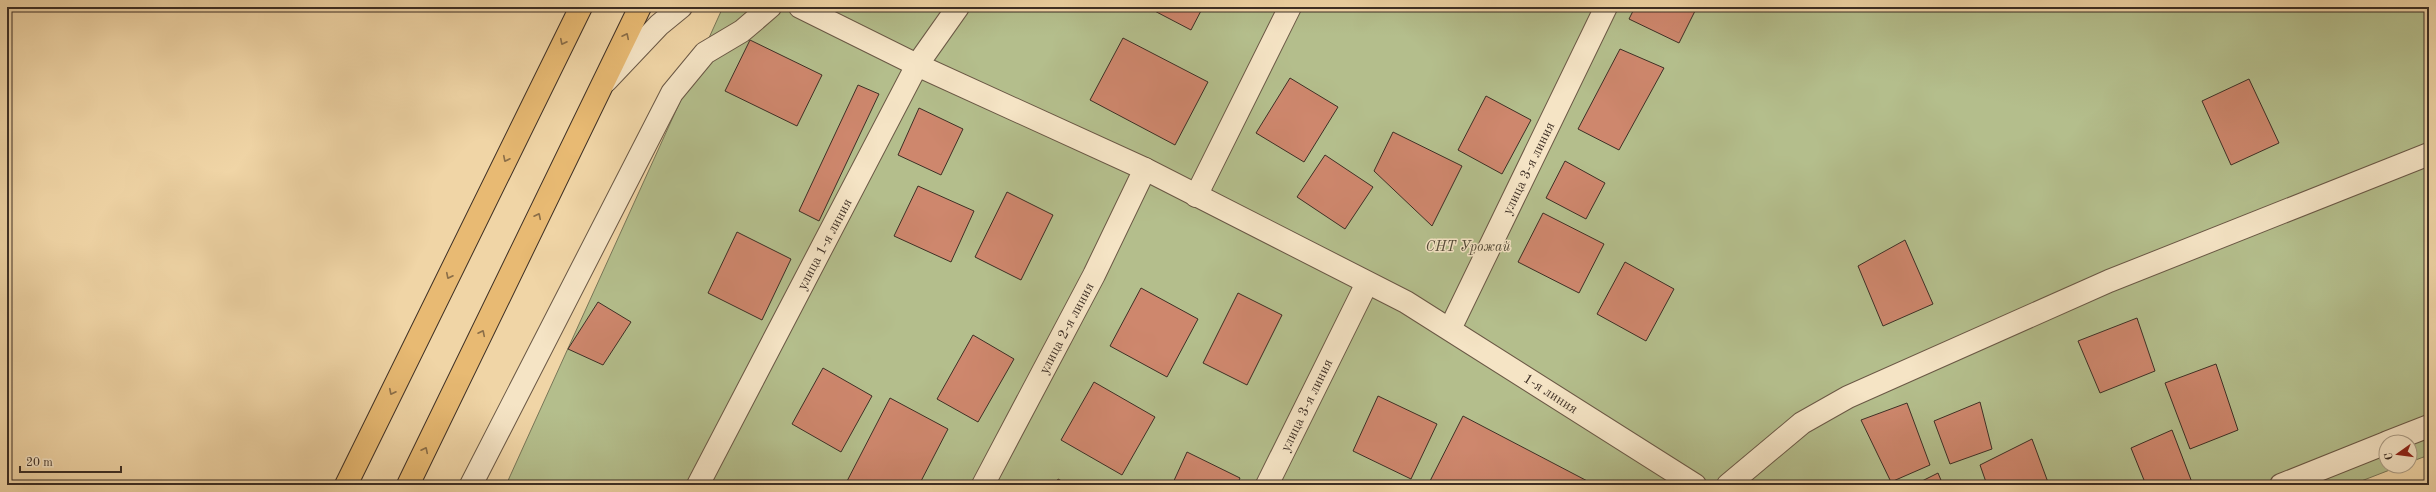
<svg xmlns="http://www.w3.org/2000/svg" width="2436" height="492" font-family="'Old Standard TT',serif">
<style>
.green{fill:#b4be8c;stroke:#787658}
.building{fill:#ce876d;stroke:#3d2f25}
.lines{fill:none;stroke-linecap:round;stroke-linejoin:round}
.minor-casing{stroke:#6a5845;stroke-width:24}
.major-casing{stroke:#3d2f25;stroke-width:24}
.minor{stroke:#f5e4c5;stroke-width:22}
.major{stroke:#e8ba73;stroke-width:22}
.oneway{stroke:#8a6e48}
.labels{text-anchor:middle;stroke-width:3;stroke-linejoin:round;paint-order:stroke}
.street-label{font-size:14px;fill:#3d2f25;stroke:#f5e4c5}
.park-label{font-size:14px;font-style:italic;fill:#554c3a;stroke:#f5e4c5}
</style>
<rect width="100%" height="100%" fill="#f0d5a6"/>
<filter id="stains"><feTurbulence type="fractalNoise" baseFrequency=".005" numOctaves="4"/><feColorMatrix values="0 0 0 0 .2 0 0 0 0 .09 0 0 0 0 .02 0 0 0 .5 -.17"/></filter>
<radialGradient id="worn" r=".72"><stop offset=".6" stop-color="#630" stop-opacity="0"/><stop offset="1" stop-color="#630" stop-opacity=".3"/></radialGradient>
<polygon class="green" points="723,7 2429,7 2429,455 2410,462 2410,442 2386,442 2386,466 2400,466 2351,485 506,485"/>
<g class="building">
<polygon points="1147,7 1203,7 1191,30"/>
<polygon points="1635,7 1697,7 1679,43 1629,19"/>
<polygon points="1123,38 1208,82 1175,145 1090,100"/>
<polygon points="750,40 822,75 797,126 725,91"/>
<polygon points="1620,49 1664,68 1619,150 1578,129"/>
<polygon points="1290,78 1338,107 1304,162 1256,133"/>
<polygon points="2249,79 2279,143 2231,165 2202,101"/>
<polygon points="858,85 879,94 819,221 799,211"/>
<polygon points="1486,96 1531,120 1502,174 1458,150"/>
<polygon points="919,108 963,129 941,175 898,155"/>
<polygon points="1393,132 1462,166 1432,226 1374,171"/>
<polygon points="1325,155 1373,187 1345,229 1297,197"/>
<polygon points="1565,161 1605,183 1586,219 1546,198"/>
<polygon points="918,186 974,211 951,262 894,236"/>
<polygon points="1007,192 1053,215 1021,280 975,257"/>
<polygon points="1543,213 1604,244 1579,293 1518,262"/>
<polygon points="737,232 791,259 762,320 708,293"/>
<polygon points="1905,240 1933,304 1883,326 1858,266"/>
<polygon points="1625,262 1674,289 1646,341 1597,314"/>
<polygon points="1141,288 1198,319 1167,377 1110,346"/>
<polygon points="1238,293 1282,315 1247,385 1203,363"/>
<polygon points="598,302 631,322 603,365 568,349"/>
<polygon points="2137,318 2155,371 2100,393 2078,341"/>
<polygon points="973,335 1014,359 978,422 937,399"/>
<polygon points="2216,364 2238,430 2190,449 2165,383"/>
<polygon points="823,368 872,396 841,452 792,424"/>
<polygon points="1094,382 1155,417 1122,475 1061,440"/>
<polygon points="1378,396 1437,424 1411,479 1353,451"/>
<polygon points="890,398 948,429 919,485 845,485"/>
<polygon points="1980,402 1992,449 1950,464 1934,421"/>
<polygon points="1907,403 1930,465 1891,482 1861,420"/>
<polygon points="1463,416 1595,485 1428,485"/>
<polygon points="2172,430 2193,485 2146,485 2131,448"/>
<polygon points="2032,439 2049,485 1987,485 1980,465"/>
<polygon points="1187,452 1240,478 1237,485 1172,485"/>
<polygon points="1938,473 1943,485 1914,485"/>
<polygon points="2429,475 2429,485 2428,485 2425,477"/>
<polygon points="1058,479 1069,485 1055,485"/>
</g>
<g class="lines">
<defs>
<g id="minor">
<polyline points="800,7 917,65 1145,169 1406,302 1695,485"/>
<polyline points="606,81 659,25 681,7"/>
<polyline points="1196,196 1290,7"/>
<polyline points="1450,329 1606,7"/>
<polyline points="2388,442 2429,426"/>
<polyline points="471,485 672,93 705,53 742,31 770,7"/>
<polyline points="698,485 917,65 958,7"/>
<polyline points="983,485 1094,275 1145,169"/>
<polyline points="1267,485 1367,283"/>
<polyline points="1728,485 1802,423 1848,397 2109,281 2429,154"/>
<polyline points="2281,485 2386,443"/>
</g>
<g id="major">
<polyline points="346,485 581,7"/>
<polyline points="408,485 640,7"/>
</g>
</defs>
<use href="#minor" class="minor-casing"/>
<use href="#major" class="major-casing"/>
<use href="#minor" class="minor"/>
<use href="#major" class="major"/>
</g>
<defs><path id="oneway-chevron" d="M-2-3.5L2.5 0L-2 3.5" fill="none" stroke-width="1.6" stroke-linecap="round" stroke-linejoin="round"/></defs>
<g class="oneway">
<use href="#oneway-chevron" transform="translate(626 36) rotate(-64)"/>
<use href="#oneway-chevron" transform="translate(563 42) rotate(116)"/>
<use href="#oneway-chevron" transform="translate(506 159) rotate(116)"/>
<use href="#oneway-chevron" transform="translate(538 216) rotate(-64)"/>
<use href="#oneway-chevron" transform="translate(449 276) rotate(116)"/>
<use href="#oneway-chevron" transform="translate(482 333) rotate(-64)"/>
<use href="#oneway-chevron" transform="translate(392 392) rotate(116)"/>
<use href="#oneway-chevron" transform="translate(425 450) rotate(-64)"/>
</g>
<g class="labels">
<g class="street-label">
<text transform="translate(1528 168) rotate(-64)" y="5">улица 3-я линия</text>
<text transform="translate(824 244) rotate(-62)" y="5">улица 1-я линия</text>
<text transform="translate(1066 328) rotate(-62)" y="5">улица 2-я линия</text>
<text transform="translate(1551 393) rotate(33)" y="5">1-я линия</text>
<text transform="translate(1306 405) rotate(-64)" y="5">улица 3-я линия</text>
</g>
<g class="park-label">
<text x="1468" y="251">СНТ Урожай</text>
</g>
</g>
<rect width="2436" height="492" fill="none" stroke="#f0d5a6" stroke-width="24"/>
<rect x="8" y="8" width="2420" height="476" fill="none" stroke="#3d2f25" stroke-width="2"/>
<rect x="12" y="12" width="2412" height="468" fill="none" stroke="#3d2f25"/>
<g transform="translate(2398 454) rotate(256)"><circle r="19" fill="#f5e4c5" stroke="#ab9c85"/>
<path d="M0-3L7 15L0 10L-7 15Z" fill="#8f2418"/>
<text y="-6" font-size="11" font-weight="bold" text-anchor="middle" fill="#3d2f25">С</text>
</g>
<path d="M20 466v6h101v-6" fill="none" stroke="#3d2f25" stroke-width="2"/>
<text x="26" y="466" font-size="12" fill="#3d2f25" stroke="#f5e4c5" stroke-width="3" paint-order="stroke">20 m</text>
<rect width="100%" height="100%" filter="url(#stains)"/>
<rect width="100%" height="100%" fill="url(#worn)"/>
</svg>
